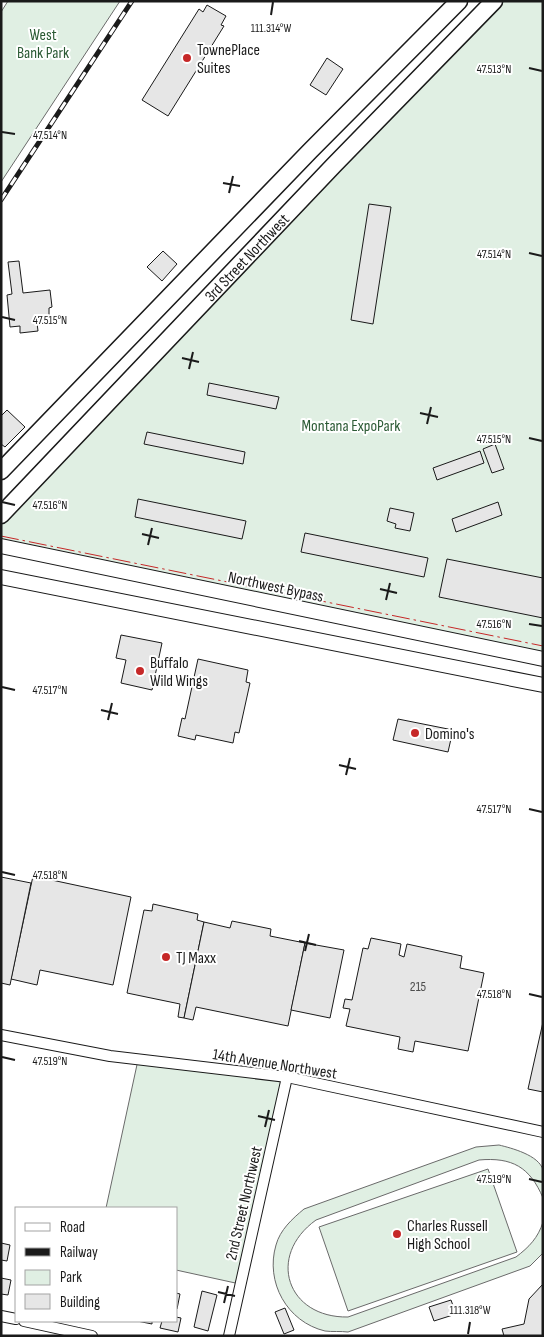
<svg xmlns="http://www.w3.org/2000/svg" width="544" height="1337" font-family="'Sofia Sans Condensed',sans-serif">
<style>
.green{fill:#e0efe3;stroke:#6a6a6a}
.building{fill:#e6e6e6;stroke:#1a1a1a}
.lines{fill:none;stroke-linecap:round;stroke-linejoin:round}
.minor-casing{stroke:#1a1a1a;stroke-width:12}
.secondary-casing{stroke:#1a1a1a;stroke-width:16}
.trunk-casing{stroke:#1a1a1a;stroke-width:19}
.minor{stroke:#fff;stroke-width:10}
.secondary{stroke:#fff;stroke-width:14}
.trunk{stroke:#fff;stroke-width:16}
.rail-casing{stroke:#1a1a1a;stroke-width:5}
.rail{stroke:#fff;stroke-width:3;stroke-dasharray:9;stroke-linecap:butt}
.power{stroke:#c62828;stroke-width:1;stroke-dasharray:18 4 2.5 4;stroke-linecap:butt}
.ticks{fill:none;stroke:#1a1a1a;stroke-width:2}
.poi-dot{fill:#c62828;stroke:#fff;stroke-width:2}
.labels{text-anchor:middle;stroke-width:4;stroke-linejoin:round;paint-order:stroke}
.number-label{font-size:14px;fill:#4d4d4d}
.park-label{font-size:16px;fill:#2b5a34;stroke:#fff}
.poi-label{font-size:16px;fill:#1a1a1a;stroke:#fff;text-anchor:start}
.street-label{font-size:16px;fill:#1a1a1a;stroke:#fff}
.ticks-label{font-size:12px;text-anchor:middle;fill:#1a1a1a;stroke:#fff;stroke-width:4;stroke-linejoin:round;paint-order:stroke}
</style>
<rect width="100%" height="100%" fill="#fff"/>
<g class="green">
<polygon points="8,1 120,1 1,182 1,12"/>
<polygon points="494,1 543,1 543,659 1,546 1,515"/>
<polygon points="138,1060 287,1077 240,1284 176,1270 176,1208 106,1208"/>
<path d="M499,1145C511,1148 539,1155 543,1170C544,1178 543,1189 543,1198C530,1167 512,1157 479,1160L316,1220C266,1256 287,1318 348,1317L516,1257C529,1247 538,1238 543,1222V1253L530,1266L348,1332C341,1331 332,1332 325,1331C287,1322 265,1282 276,1245C280,1230 292,1219 304,1209L476,1147Z"/>
<polygon points="488,1169 517,1252 348,1311 319,1227"/>
</g>
<g class="building">
<polygon points="207,5 226,16 221,25 224,26 168,116 142,100 199,9 203,12"/>
<polygon points="327,58 343,69 326,95 310,85"/>
<polygon points="369,204 391,207 373,324 351,320"/>
<polygon points="163,251 177,264 162,281 147,267"/>
<polygon points="19,261 23,293 50,290 52,307 49,308 49,316 44,321 37,323 38,331 20,333 20,326 10,327 7,295 12,294 8,262"/>
<polygon points="209,383 279,397 276,409 207,395"/>
<polygon points="7,410 25,427 5,447 1,444 1,416"/>
<polygon points="147,432 245,452 243,464 144,444"/>
<polygon points="495,444 504,469 492,473 483,449"/>
<polygon points="480,451 484,463 437,480 433,468"/>
<polygon points="138,499 246,521 242,539 135,517"/>
<polygon points="498,502 502,515 456,532 452,519"/>
<polygon points="390,508 414,513 410,531 395,528 396,524 387,521"/>
<polygon points="305,533 428,558 424,577 301,552"/>
<polygon points="447,559 543,578 543,618 439,597"/>
<polygon points="121,635 162,643 152,690 121,683 126,660 116,658"/>
<polygon points="198,659 248,670 246,682 250,683 239,733 235,732 233,743 196,735 195,740 178,736 182,718 185,719"/>
<polygon points="398,719 453,730 448,752 393,740"/>
<polygon points="33,876 131,897 113,985 40,970 37,985 11,979"/>
<polygon points="1,877 31,883 10,985 1,983"/>
<polygon points="153,904 198,914 197,920 204,922 184,1018 178,1017 180,1004 127,993 144,910 152,911"/>
<polygon points="232,921 271,929 270,936 305,943 288,1026 196,1007 193,1020 184,1018 204,922 230,928"/>
<polygon points="371,938 401,944 399,955 404,957 407,944 462,956 460,968 484,973 468,1051 415,1041 413,1052 398,1049 400,1037 346,1026 350,1009 343,1008 345,999 352,1000 363,948 368,949"/>
<polygon points="305,943 344,950 330,1018 291,1010"/>
<polygon points="543,1022 543,1092 528,1089"/>
<polygon points="1,1243 10,1245 7,1261 1,1260"/>
<polygon points="1,1278 11,1280 8,1295 1,1294"/>
<polygon points="543,1284 543,1336 504,1336 502,1329 524,1324 529,1299"/>
<polygon points="202,1291 217,1295 208,1331 194,1327"/>
<polygon points="176,1293 180,1294 177,1309 176,1308"/>
<polygon points="451,1300 456,1314 434,1321 429,1307"/>
<polygon points="285,1308 294,1330 284,1334 275,1312"/>
<polygon points="176,1317 181,1318 178,1332 160,1328 162,1321 176,1321"/>
<polygon points="137,1321 152,1321 152,1324"/>
</g>
<g class="lines">
<defs>
<g id="minor">
<polyline points="1,1035 110,1056 287,1077 543,1132"/>
<polyline points="1,1316 16,1319"/>
<polyline points="24,1321 92,1336"/>
<polyline points="229,1336 287,1077"/>
</g>
<g id="secondary">
<polyline points="1,546 543,659"/>
<polyline points="1,577 543,685"/>
</g>
<g id="trunk">
<polyline points="1,471 310,151 459,1"/>
<path id="s1" d="M1,515L334,165L494,1"/>
</g>
</defs>
<use href="#minor" class="minor-casing"/>
<use href="#secondary" class="secondary-casing"/>
<use href="#trunk" class="trunk-casing"/>
<use href="#minor" class="minor"/>
<use href="#secondary" class="secondary"/>
<use href="#trunk" class="trunk"/>
<defs>
<polyline id="rail" points="1,200 132,1"/>
</defs>
<use href="#rail" class="rail-casing"/>
<use href="#rail" class="rail"/>
<polyline class="power" points="1,536 543,646"/>
</g>
<path class="ticks" d="M271,15L273,2M529,68L542,71M2,132L15,134M223,183L240,186M229,193L233,176M529,253L542,256M2,317L15,320M182,358L199,362M189,369L193,352M420,413L438,417M427,424L431,407M529,438L542,441M2,502L15,505M142,534L159,538M148,545L152,528M380,589L397,593M386,600L390,583M529,624L542,626M2,687L15,690M101,710L118,714M108,720L112,703M339,765L356,769M346,775L350,758M529,809L542,812M2,872L15,875M299,941L316,945M305,951L309,934M529,994L542,997M2,1057L15,1060M258,1116L275,1120M265,1127L269,1110M529,1179L542,1182M218,1292L235,1296M224,1303L228,1286M468,1334L470,1322"/>
<g class="poi-dot">
<circle cx="187" cy="58" r="5"/>
<circle cx="140" cy="671" r="5"/>
<circle cx="415" cy="733" r="5"/>
<circle cx="166" cy="957" r="5"/>
<circle cx="397" cy="1234" r="5"/>
</g>
<g class="labels">
<g class="number-label">
<text x="418" y="991">215</text>
</g>
<g class="park-label">
<text x="43" y="40">West<tspan x="43" dy="18">Bank Park</tspan></text>
<text x="351" y="431">Montana ExpoPark</text>
</g>
<g class="poi-label">
<text x="197" y="55">TownePlace<tspan x="197" dy="18">Suites</tspan></text>
<text x="150" y="668">Buffalo<tspan x="150" dy="18">Wild Wings</tspan></text>
<text x="425" y="739">Domino's</text>
<text x="176" y="963">TJ Maxx</text>
<text x="407" y="1231">Charles Russell<tspan x="407" dy="18">High School</tspan></text>
</g>
<g class="street-label">
<text dy="6" stroke="none"><textPath href="#s1" startOffset="356">3rd Street Northwest</textPath></text>
<text transform="translate(276 586) rotate(12)" y="6">Northwest Bypass</text>
<text transform="translate(275 1063) rotate(9)" y="6">14th Avenue Northwest</text>
<text transform="translate(243 1203) rotate(-77)" y="6">2nd Street Northwest</text>
</g>
</g>
<g class="ticks-label">
<text x="271" y="32">111.314°W</text>
<text x="494" y="73">47.513°N</text>
<text x="50" y="139">47.514°N</text>
<text x="494" y="258">47.514°N</text>
<text x="50" y="324">47.515°N</text>
<text x="494" y="443">47.515°N</text>
<text x="50" y="509">47.516°N</text>
<text x="494" y="628">47.516°N</text>
<text x="50" y="694">47.517°N</text>
<text x="494" y="813">47.517°N</text>
<text x="50" y="879">47.518°N</text>
<text x="494" y="998">47.518°N</text>
<text x="50" y="1065">47.519°N</text>
<text x="494" y="1183">47.519°N</text>
<text x="470" y="1314">111.318°W</text>
</g>
<rect width="544" height="1337" fill="none" stroke="#1a1a1a" stroke-width="5"/>
<rect x="15" y="1207" width="162" height="115" fill="#ffffff" stroke="#a3a3a3"/>
<rect x="25" y="1223" width="25" height="8" fill="#ffffff" stroke="#a3a3a3"/>
<text x="60" y="1232" font-size="15" fill="#1a1a1a">Road</text>
<rect x="25" y="1248" width="25" height="8" fill="#1a1a1a" stroke="#a3a3a3"/>
<text x="60" y="1257" font-size="15" fill="#1a1a1a">Railway</text>
<rect x="25" y="1270" width="25" height="15" fill="#e0efe3" stroke="#a3a3a3"/>
<text x="60" y="1282" font-size="15" fill="#1a1a1a">Park</text>
<rect x="25" y="1294" width="25" height="15" fill="#e6e6e6" stroke="#a3a3a3"/>
<text x="60" y="1307" font-size="15" fill="#1a1a1a">Building</text>
</svg>
